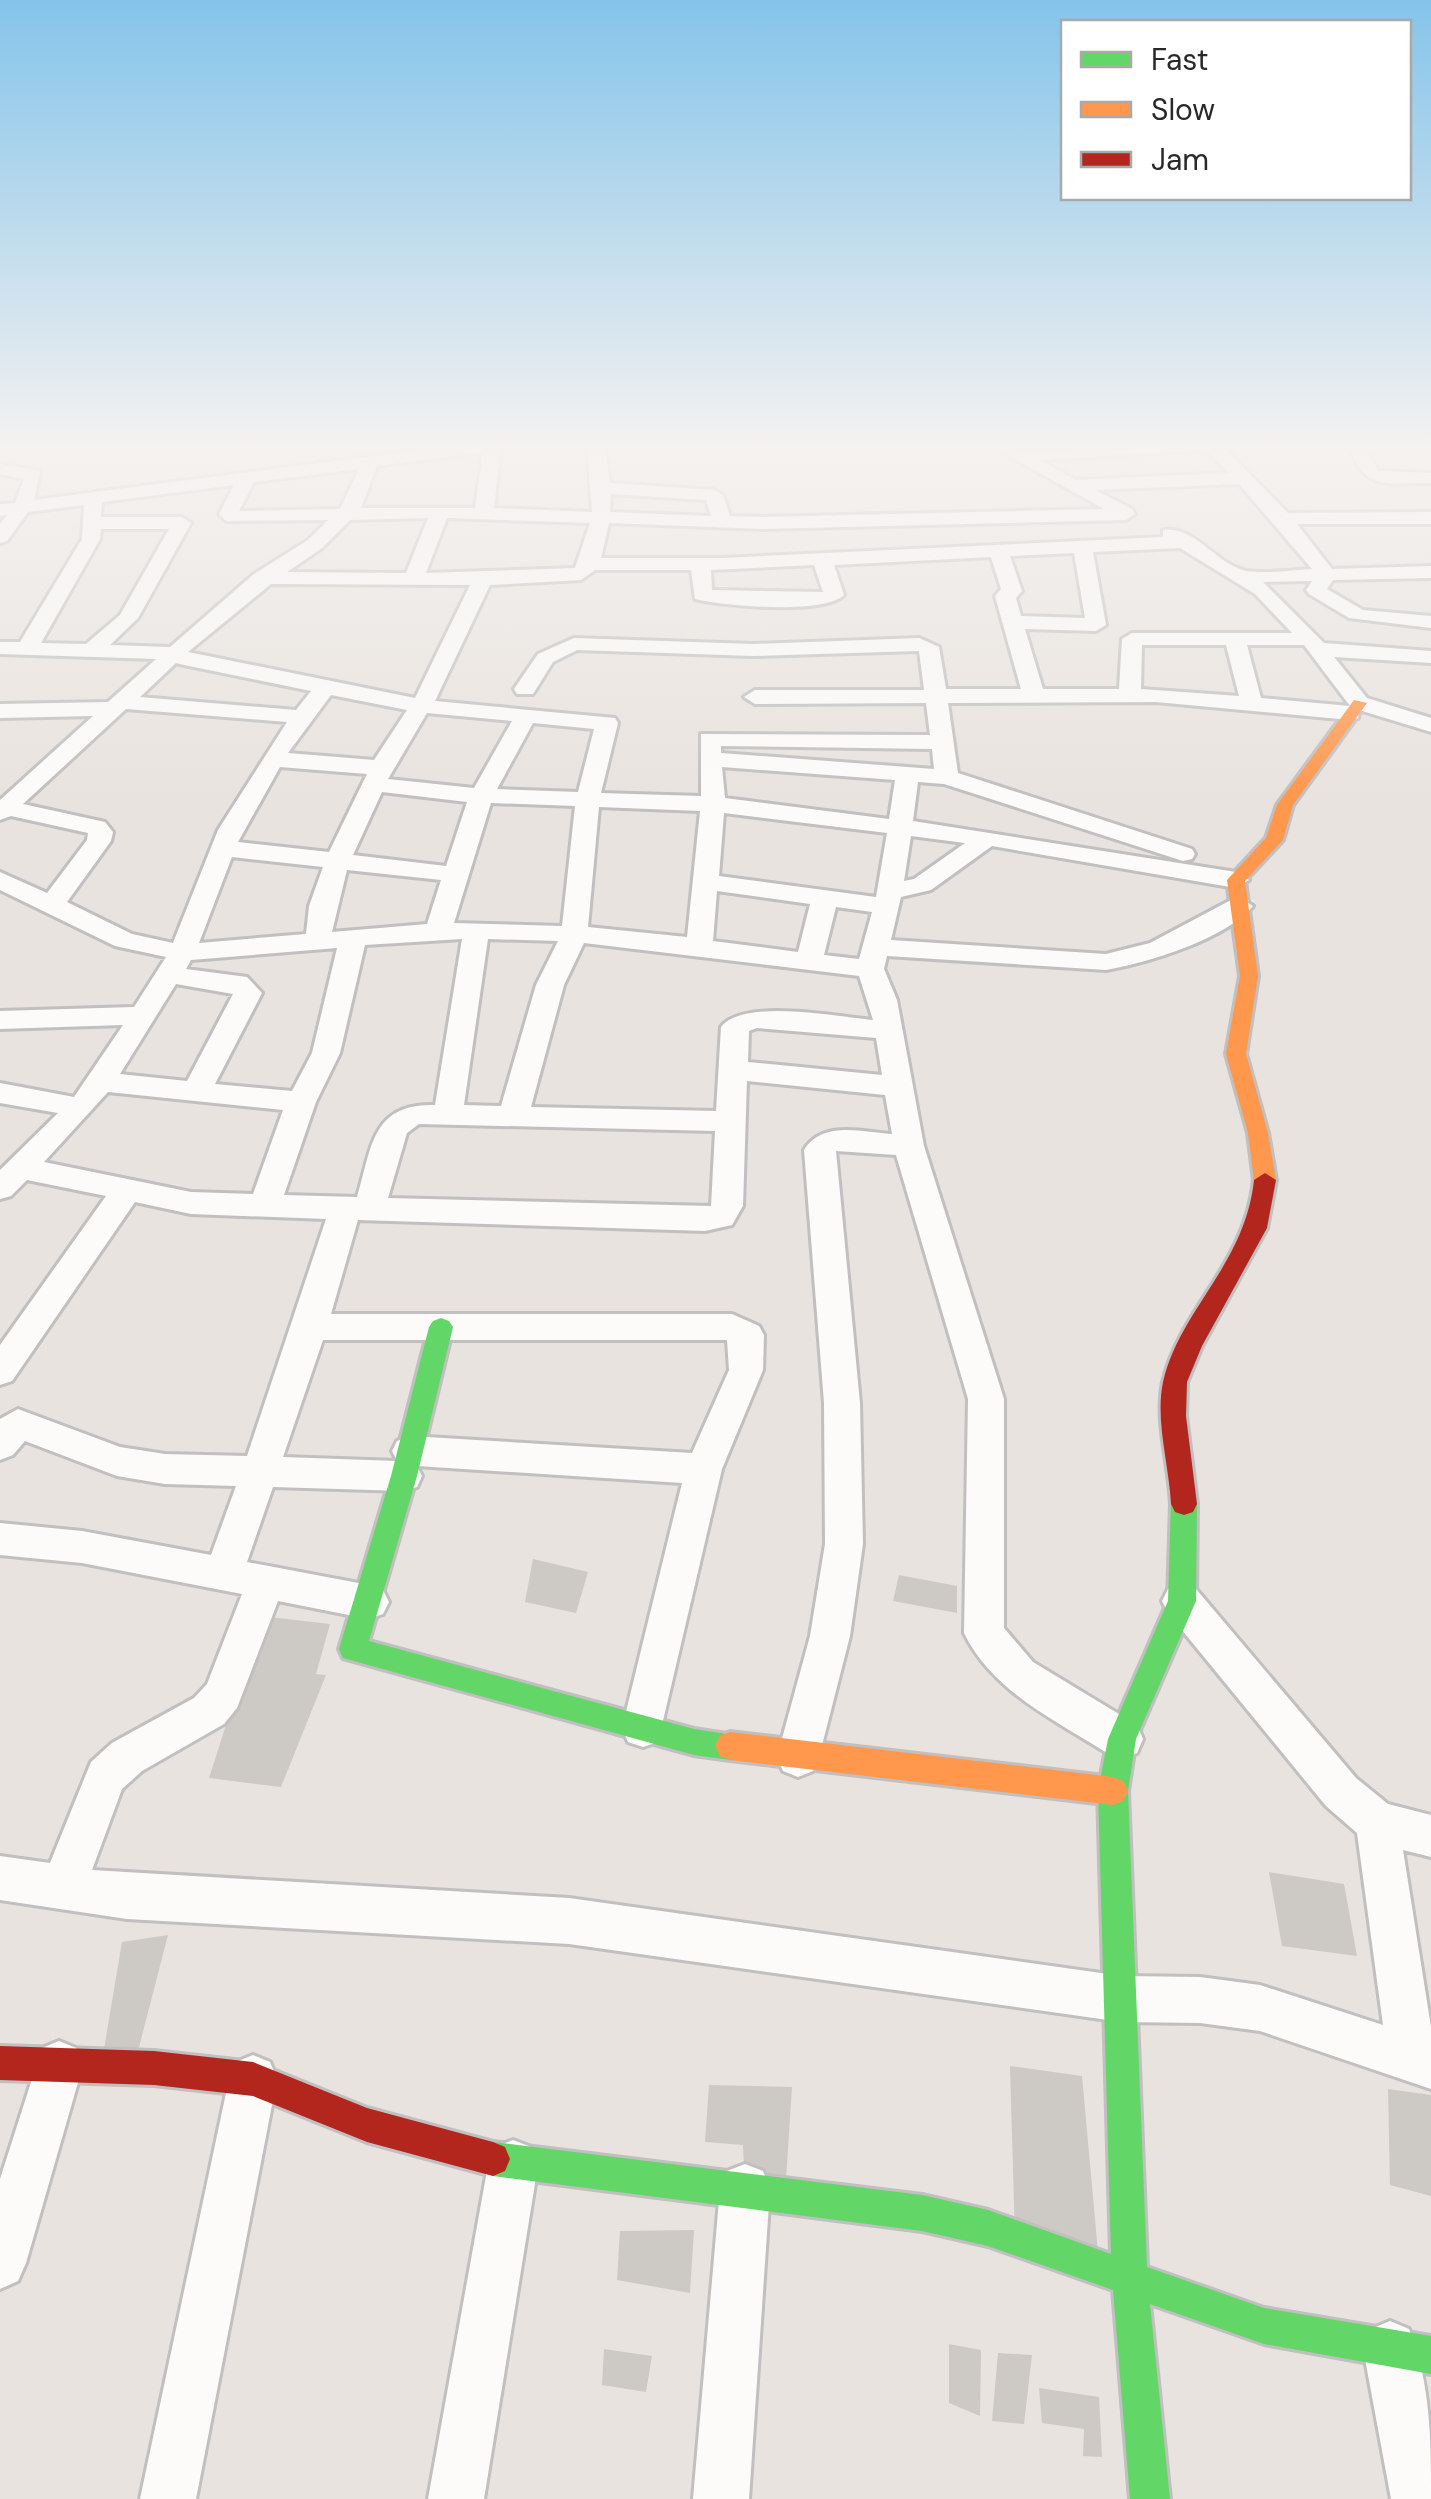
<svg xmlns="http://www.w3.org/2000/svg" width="1431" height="2499" font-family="'DM Sans',sans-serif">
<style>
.building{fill:#cdc9c5}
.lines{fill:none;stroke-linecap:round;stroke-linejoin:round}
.street-casing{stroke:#c1bfc0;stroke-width:6}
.fast-casing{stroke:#c1bfc0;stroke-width:6}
.slow-casing{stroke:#c1bfc0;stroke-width:6}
.jam-casing{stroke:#c1bfc0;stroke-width:6}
.street{fill:#fcfbfa;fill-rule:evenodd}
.fast{fill:#63d668;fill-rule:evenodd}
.slow{fill:#ff974d;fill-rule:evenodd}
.jam{fill:#b3261e;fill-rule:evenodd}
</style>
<rect width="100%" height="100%" fill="#e8e3de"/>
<g class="building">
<polygon points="533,1559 588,1572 576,1613 525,1602"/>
<polygon points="899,1575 957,1586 957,1613 893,1601"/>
<polygon points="261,1616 330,1624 316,1674 326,1675 281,1787 209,1778"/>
<polygon points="1269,1872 1344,1884 1357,1956 1282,1946"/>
<polygon points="168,1935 138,2051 104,2049 122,1942"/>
<polygon points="1010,2066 1082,2076 1098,2252 1015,2238"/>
<polygon points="709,2085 792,2087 785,2195 745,2189 743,2145 705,2142"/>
<polygon points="1388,2089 1431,2095 1431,2196 1390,2185"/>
<polygon points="694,2230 690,2293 617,2280 620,2231"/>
<polygon points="949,2344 981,2350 980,2416 949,2403"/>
<polygon points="604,2349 652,2356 646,2392 602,2385"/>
<polygon points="998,2353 1032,2355 1024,2424 992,2421"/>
<polygon points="1039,2388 1099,2397 1102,2457 1083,2456 1084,2429 1042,2423"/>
</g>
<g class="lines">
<defs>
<g id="street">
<path d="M443,447H501L494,508L592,512L587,447H605L610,483L714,490L723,495L730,516L763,517L1104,509L993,447L1022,451L1223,447L1288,513L1431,512V524H1297L1332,569L1431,566V578L1333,580L1327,589L1363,610L1431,616V628L1349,618L1309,594L1306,590L1312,581L1263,582L1324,643L1431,651V663L1334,657L1367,698L1431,718V732L1359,710L1358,718L1350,720L1156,702L948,703L958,773L1192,849L1195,854L1192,859L1183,861L944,784L918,782L913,821L1236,872L1249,880L1236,888L992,846L931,890L901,897L891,940L1106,954L1150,943L1231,900L1240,898L1253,906C1226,939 1147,963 1106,970L887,956L884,969L897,1000L924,1146L1004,1399V1628L1033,1662L1137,1725L1143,1739L1137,1753L1122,1758L1107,1753C1055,1720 992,1691 964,1633L968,1399L896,1155L836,1151L860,1403L863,1544L850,1636L819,1757L813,1771L798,1777L783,1771L777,1757L810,1636L825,1544L824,1403L804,1150C823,1120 861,1132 892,1134L885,1095L747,1081L743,1206L732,1225L705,1231L358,1220L331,1314H732L759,1326L764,1335L763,1370L722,1469L658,1742L643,1747L628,1742L622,1728L682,1483L417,1466L422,1476L417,1487L404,1491L273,1487L247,1562L369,1585L383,1590L389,1602L383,1614L369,1619L278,1601L237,1708L224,1724L142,1771L122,1789L92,1870L569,1898L1122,1976L1200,1977L1260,1985L1383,2025L1357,1833L1326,1806L1168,1613L1162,1601L1168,1589L1182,1584L1196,1589L1356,1778L1388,1804L1431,1815V1857L1403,1850L1431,2027V2089L1260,2031L1200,2023L1122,2022L569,1944L127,1919L0,1900V1856L50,1863L91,1762L112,1743L194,1698L207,1684L242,1594L82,1563L0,1555V1523L82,1531L211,1555L236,1486L165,1484L117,1476L25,1441L13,1455L0,1460V1419L18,1409L120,1447L165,1454L247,1456L326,1219L191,1214L135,1202L12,1381L0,1385V1345L106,1196L27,1180L11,1196L0,1199V1170L58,1113L0,1103V1083L74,1097L123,1025L0,1029V1011L134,1007L166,957L115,946L0,890V872L47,893L87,840L88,833L11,816L0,820V800L93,716L0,718V704L108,702L156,659L0,654V642H20L82,539L84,505L28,512L7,541L0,543V524L7,515L0,516V504L15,503L24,479L0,474V464L40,471L34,500ZM1206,450L1229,473L1076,480L1039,460ZM483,452L475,508H361L377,466ZM359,469L340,509L239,511L254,482ZM1239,484L1312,569C1292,570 1268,574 1247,571C1217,566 1195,525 1163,530V537L722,558H601L609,523L763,529L1126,520L1135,514L1132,509L1095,490ZM234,485L219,514L226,521L328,520L308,540L254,574L170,647L110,645L138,618L191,523L182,517H101L102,502ZM611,494L706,500L711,516L610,512ZM428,518L406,573L287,572L322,548L350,520ZM447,518L590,523L575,568L426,573ZM101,529H169L120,615L86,644L41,643L100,539ZM1180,548L1255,594L1292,633H1132L1122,639L1119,689H1043L1025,629L1096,631L1106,625L1093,552ZM1074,553L1085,618L1021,616L1016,598L1022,591L1010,556ZM991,557L1001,589L995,596L1021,689H946L939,647L919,638L753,644L574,638L538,654L514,689L517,694H533L553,662L577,650L753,656L919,651L924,690H755L744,697L755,704L926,703L930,735L701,734V796L601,793L618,723L615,718L435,701L490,585L581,580L595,570H691L695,599C724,606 823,615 844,595L834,565ZM814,565L823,592L712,590L711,570ZM271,584L470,585L415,698L188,652ZM1142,645H1226L1239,696L1141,689ZM1247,645H1304L1350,706L1261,698ZM176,663L184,665L311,691L296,710L140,697ZM331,695L407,710L374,760L288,753ZM126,709L287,722L218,830L173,943L132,934L67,902L111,841L113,832L105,822L23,804ZM427,713L512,721L474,788L388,779ZM533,723L594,729L578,792L497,789ZM721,746L932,749L934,769L721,753ZM280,767L367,774L329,852L238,842ZM722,767L895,780L889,819L725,798ZM382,792L467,802L446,866L353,855ZM491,803L575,806L562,926L454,923ZM599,807L700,811L687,937L588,927ZM724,813L887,833L876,897L719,876ZM911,836L965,843L914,879L904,881ZM232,857L323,867L309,906L306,934L199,943ZM347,870L441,880L427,924L332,932ZM717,891L810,904L798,952L713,941ZM836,907L872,912L859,959L824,955ZM462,939L435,1105C371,1103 372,1148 357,1197L284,1195L316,1102L340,1053L365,945ZM488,939L558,941L536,985L501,1106L464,1105ZM584,943L859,976L873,1020C838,1017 743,998 721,1027L716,1111L531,1107L564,985ZM337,948L312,1053L292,1091L215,1084L262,993L247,977L186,969L191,960ZM176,984L233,994L187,1081L120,1074ZM757,1028L876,1038L882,1075L748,1062L749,1031ZM108,1092L283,1110L253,1194L191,1192L44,1162ZM419,1124L715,1131L711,1206L388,1198L407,1133ZM323,1340H727L729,1370L692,1453L410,1436L397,1441L392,1451L397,1461L283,1457Z"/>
<path d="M1349,447H1366L1378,471L1431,473V483C1388,482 1366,493 1349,447Z"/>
<polygon points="59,2041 76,2048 83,2065 26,2263 18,2281 0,2289 0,2179 42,2048"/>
<polygon points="253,2055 270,2062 277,2079 196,2499 140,2499 229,2079 236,2062"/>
<polygon points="513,2140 531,2147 538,2165 484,2499 428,2499 488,2165 495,2147"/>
<polygon points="745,2164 763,2171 770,2189 749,2499 693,2499 720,2189 727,2171"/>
<path d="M1390,2321L1409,2329C1431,2384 1431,2441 1431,2499H1391L1363,2348L1371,2329Z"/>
</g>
<g id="fast">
<polygon points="441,1318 449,1321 453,1327 417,1476 369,1641 694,1729 740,1736 745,1746 740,1756 730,1760 694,1755 343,1658 339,1649 391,1476 429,1327 433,1321"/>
<polygon points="1184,1493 1193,1496 1197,1504 1196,1601 1136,1739 1128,1791 1147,2267 1264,2308 1431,2336 1431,2374 1264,2344 1150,2304 1170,2499 1130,2499 1113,2290 988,2246 922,2231 493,2176 481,2171 476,2159 481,2147 493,2142 922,2195 988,2210 1111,2254 1098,1791 1108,1739 1168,1601 1171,1504 1175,1496"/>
</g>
<g id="slow">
<polygon points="1354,700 1367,703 1293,805 1283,840 1245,881 1258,976 1246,1054 1268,1133 1276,1180 1265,1187 1254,1180 1248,1133 1226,1054 1240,976 1227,880 1266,838 1277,805"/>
<polygon points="730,1732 1113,1777 1123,1781 1128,1791 1123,1801 1113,1805 730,1760 720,1756 715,1746 720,1736"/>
</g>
<g id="jam">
<path d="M1265,1173L1276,1180L1267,1228L1202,1346L1187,1382L1186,1416L1197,1504L1193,1512L1184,1515L1175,1512L1171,1504C1169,1464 1155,1421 1163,1382C1180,1309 1245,1265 1254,1180Z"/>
<polygon points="0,2046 154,2051 253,2062 367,2108 493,2142 505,2147 510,2159 505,2171 493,2176 367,2142 253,2096 154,2085 0,2080"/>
</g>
</defs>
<use href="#street" class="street-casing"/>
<use href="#fast" class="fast-casing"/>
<use href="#slow" class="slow-casing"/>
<use href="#jam" class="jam-casing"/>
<use href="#street" class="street"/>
<use href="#fast" class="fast"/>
<use href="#slow" class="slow"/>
<use href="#jam" class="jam"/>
</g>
<linearGradient id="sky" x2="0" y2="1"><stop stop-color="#84c4ea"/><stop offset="0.56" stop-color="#f5f2f0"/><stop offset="1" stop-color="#f5f2f0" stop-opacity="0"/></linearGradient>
<rect width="1431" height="797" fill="url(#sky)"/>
<rect x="1061" y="20" width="350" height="180" fill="#ffffff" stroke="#a9a9a9" stroke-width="2.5"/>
<rect x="1081" y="52" width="50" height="15" fill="#63d668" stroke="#a9a9a9" stroke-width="2.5"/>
<text x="1151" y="70" font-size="30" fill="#292929">Fast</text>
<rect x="1081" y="102" width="50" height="15" fill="#ff974d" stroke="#a9a9a9" stroke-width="2.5"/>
<text x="1151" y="120" font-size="30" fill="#292929">Slow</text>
<rect x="1081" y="152" width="50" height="15" fill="#b3261e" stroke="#a9a9a9" stroke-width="2.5"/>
<text x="1151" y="170" font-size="30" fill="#292929">Jam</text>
</svg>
